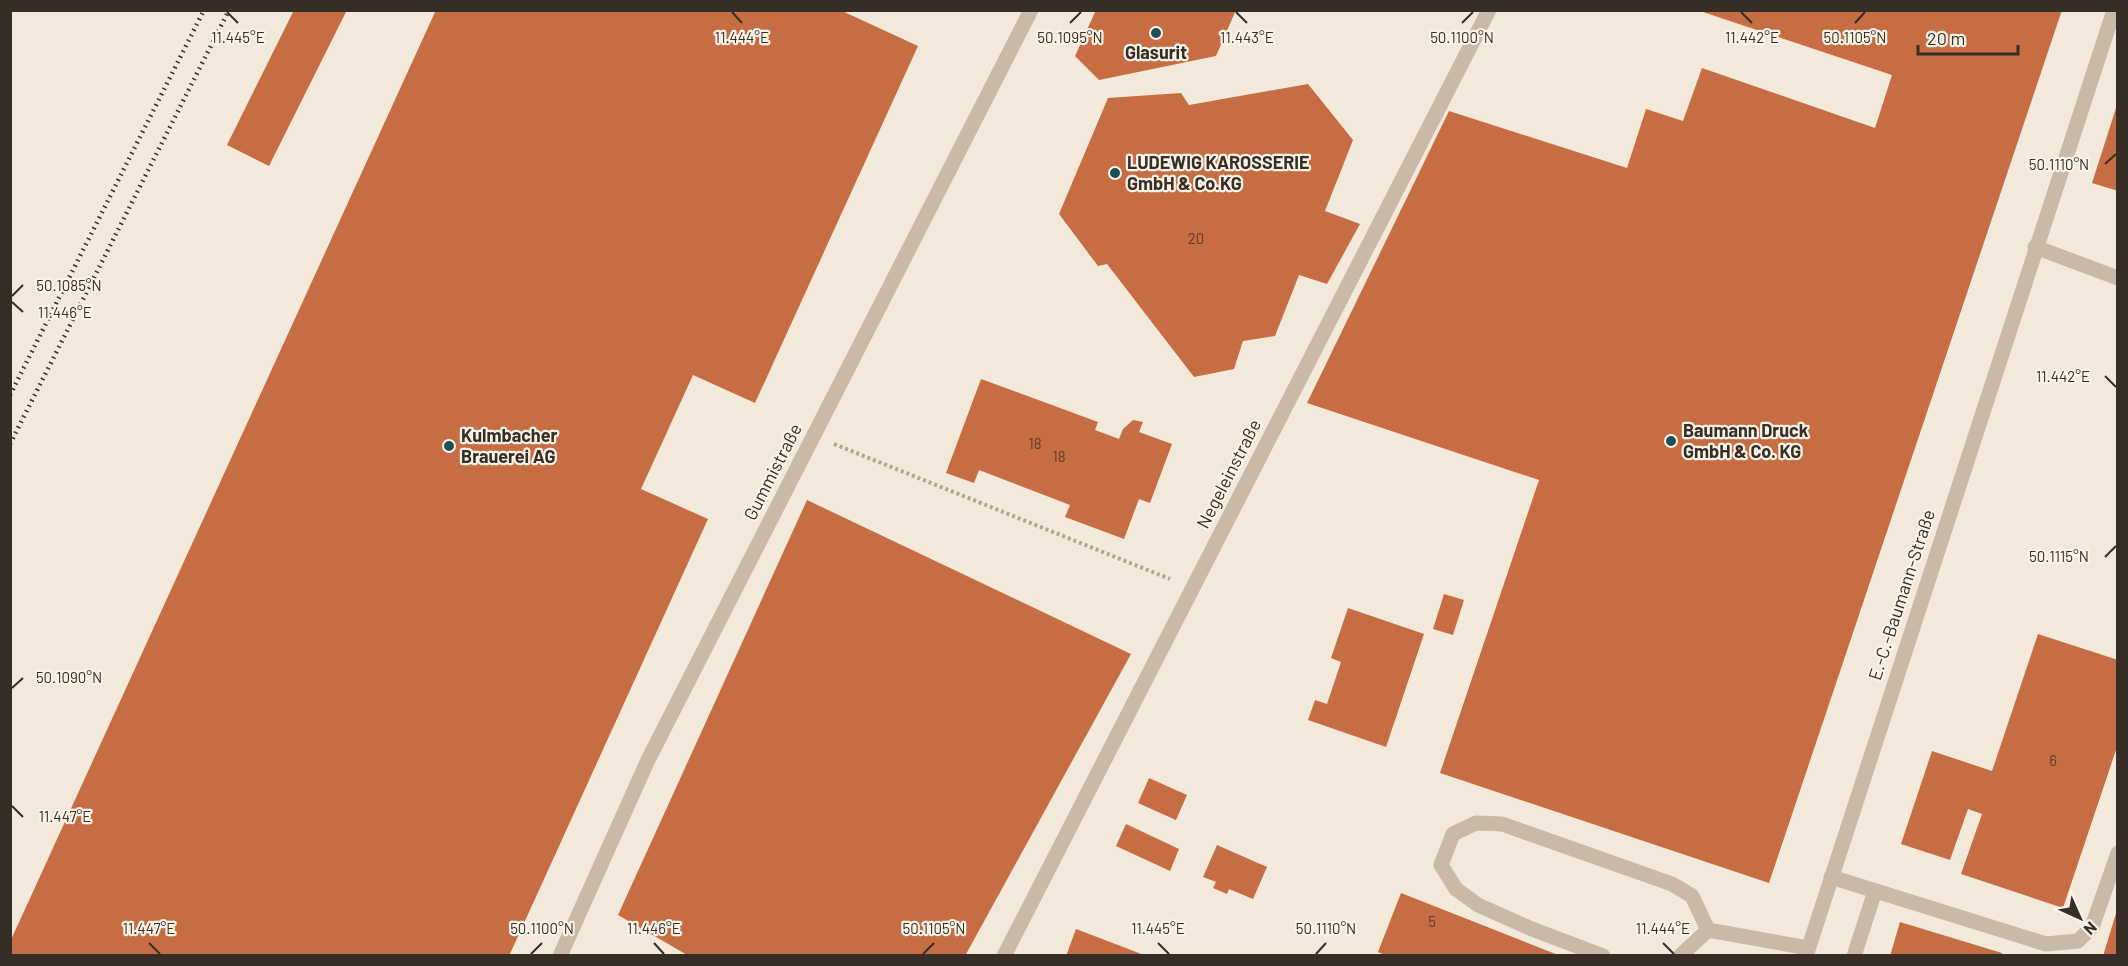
<svg xmlns="http://www.w3.org/2000/svg" width="2128" height="966" font-family="Barlow,sans-serif">
<style>
.building{fill:#c76d43}
.lines{fill:none;stroke-linecap:round;stroke-linejoin:round}
.path{stroke:#b6a390;stroke-width:4;stroke-dasharray:3 3;stroke-linecap:butt}
.minor{stroke:#cab9a6;stroke-width:15}
.rail{stroke:#362d27;stroke-width:4.5;stroke-dasharray:1.5 4.5;stroke-linecap:butt}
.ticks{fill:none;stroke:#362d27;stroke-width:2}
.poi-dot{fill:#1c4f58;stroke:#f9f2e6;stroke-width:2}
.labels{text-anchor:middle;stroke-width:4.5;stroke-linejoin:round;paint-order:stroke}
.number-label{font-size:15px;fill:#5a3d2e}
.poi-label{font-size:18px;font-weight:bold;fill:#362d27;stroke:#f9f2e6;text-anchor:start}
.street-label{font-size:18px;fill:#362d27;stroke:#f9f2e6}
.ticks-label{font-size:15px;text-anchor:middle;fill:#362d27;stroke:#f9f2e6;stroke-width:4.5;stroke-linejoin:round;paint-order:stroke}
</style>
<rect width="100%" height="100%" fill="#f2e9da"/>
<g class="building">
<polygon points="294,10 347,10 269,166 227,145"/>
<polygon points="436,10 840,10 918,46 755,403 693,375 641,489 708,519 509,956 10,956 10,942"/>
<polygon points="1096,10 1236,10 1216,56 1099,80 1075,56"/>
<polygon points="1697,10 2062,10 1769,883 1440,773 1539,480 1307,403 1449,111 1627,168 1646,109 1683,121 1702,68 1875,128 1892,75"/>
<polygon points="1308,84 1353,140 1325,211 1360,224 1327,284 1299,275 1275,336 1243,341 1234,369 1194,377 1107,264 1098,266 1059,214 1108,98 1181,93 1189,105"/>
<polygon points="2117,105 2118,105 2118,191 2092,183"/>
<polygon points="981,379 1098,422 1095,430 1119,439 1123,429 1133,420 1143,422 1139,432 1172,444 1150,503 1139,499 1124,539 1065,517 1070,505 979,470 974,483 946,473"/>
<polygon points="807,500 1131,654 965,956 689,956 618,915"/>
<polygon points="1444,594 1464,600 1453,635 1433,629"/>
<polygon points="1348,608 1424,634 1386,747 1308,720 1315,700 1327,704 1341,662 1331,658"/>
<polygon points="2038,634 2118,660 2118,744 2063,908 1961,874 1982,814 1968,809 1950,860 1901,844 1932,751 1992,771"/>
<polygon points="1149,778 1187,795 1176,820 1138,803"/>
<polygon points="1126,824 1179,849 1170,871 1116,846"/>
<polygon points="1217,845 1267,867 1253,899 1229,889 1227,894 1213,888 1216,882 1203,877"/>
<polygon points="1401,893 1558,955 1558,956 1387,956 1378,952"/>
<polygon points="2117,910 2118,956 2103,956"/>
<polygon points="1900,922 2002,953 2001,956 1890,956"/>
<polygon points="1076,929 1144,955 1144,956 1066,956"/>
</g>
<g class="lines">
<polyline class="path" points="834,444 1170,579"/>
<g class="minor">
<polyline points="2035,247 2118,278"/>
<polyline points="1831,877 2046,944 2078,941 2092,927 2118,853"/>
<polyline points="1708,930 1808,948"/>
<polyline points="560,956 648,760 1031,10"/>
<polyline points="1004,956 1489,10"/>
<polyline points="1603,956 1532,929 1478,905 1456,889 1441,865 1453,834 1476,823 1502,824 1672,884 1692,896 1708,930"/>
<polyline points="1680,956 1708,930"/>
<polyline points="1806,956 2114,10"/>
<polyline points="1854,956 1875,891"/>
</g>
<g class="rail">
<polyline points="10,395 204,10"/>
<polyline points="10,444 229,10"/>
</g>
</g>
<path class="ticks" d="M227,12L238,23M732,12L742,23M1236,12L1247,23M1741,12L1752,23M1070,23L1081,12M1462,23L1473,12M1855,23L1865,12M2105,164L2116,154M12,296L23,285M12,302L23,312M2105,376L2116,387M2105,557L2116,546M12,688L23,678M12,806L23,817M149,943L160,954M654,943L664,954M1158,943L1169,954M1663,943L1674,954M531,954L542,943M923,954L934,943M1316,954L1326,943"/>
<g class="poi-dot">
<circle cx="1156" cy="33" r="6"/>
<circle cx="1115" cy="173" r="6"/>
<circle cx="1671" cy="441" r="6"/>
<circle cx="449" cy="446" r="6"/>
</g>
<g class="labels">
<g class="number-label">
<text x="1196" y="244">20</text>
<text x="1035" y="449">18</text>
<text x="1059" y="462">18</text>
<text x="2053" y="766">6</text>
<text x="1432" y="927">5</text>
</g>
<g class="poi-label">
<text x="1156" y="59" text-anchor="middle">Glasurit</text>
<text x="1127" y="169">LUDEWIG KAROSSERIE<tspan x="1127" dy="21">GmbH &amp; Co.KG</tspan></text>
<text x="1683" y="437">Baumann Druck<tspan x="1683" dy="21">GmbH &amp; Co. KG</tspan></text>
<text x="461" y="442">Kulmbacher<tspan x="461" dy="21">Brauerei AG</tspan></text>
</g>
<g class="street-label">
<text transform="translate(773 472) rotate(-63)" y="6">Gummistraße</text>
<text transform="translate(1229 474) rotate(-63)" y="6">Negeleinstraße</text>
<text transform="translate(1902 595) rotate(-72)" y="6">E.-C.-Baumann-Straße</text>
</g>
</g>
<g class="ticks-label">
<text x="238" y="43">11.445°E</text>
<text x="742" y="43">11.444°E</text>
<text x="1070" y="43">50.1095°N</text>
<text x="1247" y="43">11.443°E</text>
<text x="1462" y="43">50.1100°N</text>
<text x="1752" y="43">11.442°E</text>
<text x="1855" y="43">50.1105°N</text>
<text x="2059" y="170">50.1110°N</text>
<text x="69" y="291">50.1085°N</text>
<text x="65" y="318">11.446°E</text>
<text x="2063" y="382">11.442°E</text>
<text x="2059" y="562">50.1115°N</text>
<text x="69" y="683">50.1090°N</text>
<text x="65" y="822">11.447°E</text>
<text x="542" y="934">50.1100°N</text>
<text x="149" y="934">11.447°E</text>
<text x="654" y="934">11.446°E</text>
<text x="934" y="934">50.1105°N</text>
<text x="1158" y="934">11.445°E</text>
<text x="1326" y="934">50.1110°N</text>
<text x="1663" y="934">11.444°E</text>
</g>
<rect width="2128" height="966" fill="none" stroke="#362d27" stroke-width="24"/>
<g transform="translate(2080 918) rotate(135)" stroke="#f9f2e6" stroke-width="4.5" paint-order="stroke">
<path d="M0-4.5L10 22L0 15L-10 22Z" fill="#362d27"/>
<text y="-9" font-size="16" font-weight="bold" text-anchor="middle" fill="#362d27">N</text>
</g>
<path d="M1918 45v9h100v-9" fill="none" stroke="#362d27" stroke-width="3"/>
<text x="1927" y="45" font-size="18" fill="#362d27" stroke="#f9f2e6" stroke-width="4.5" paint-order="stroke">20 m</text>
</svg>
